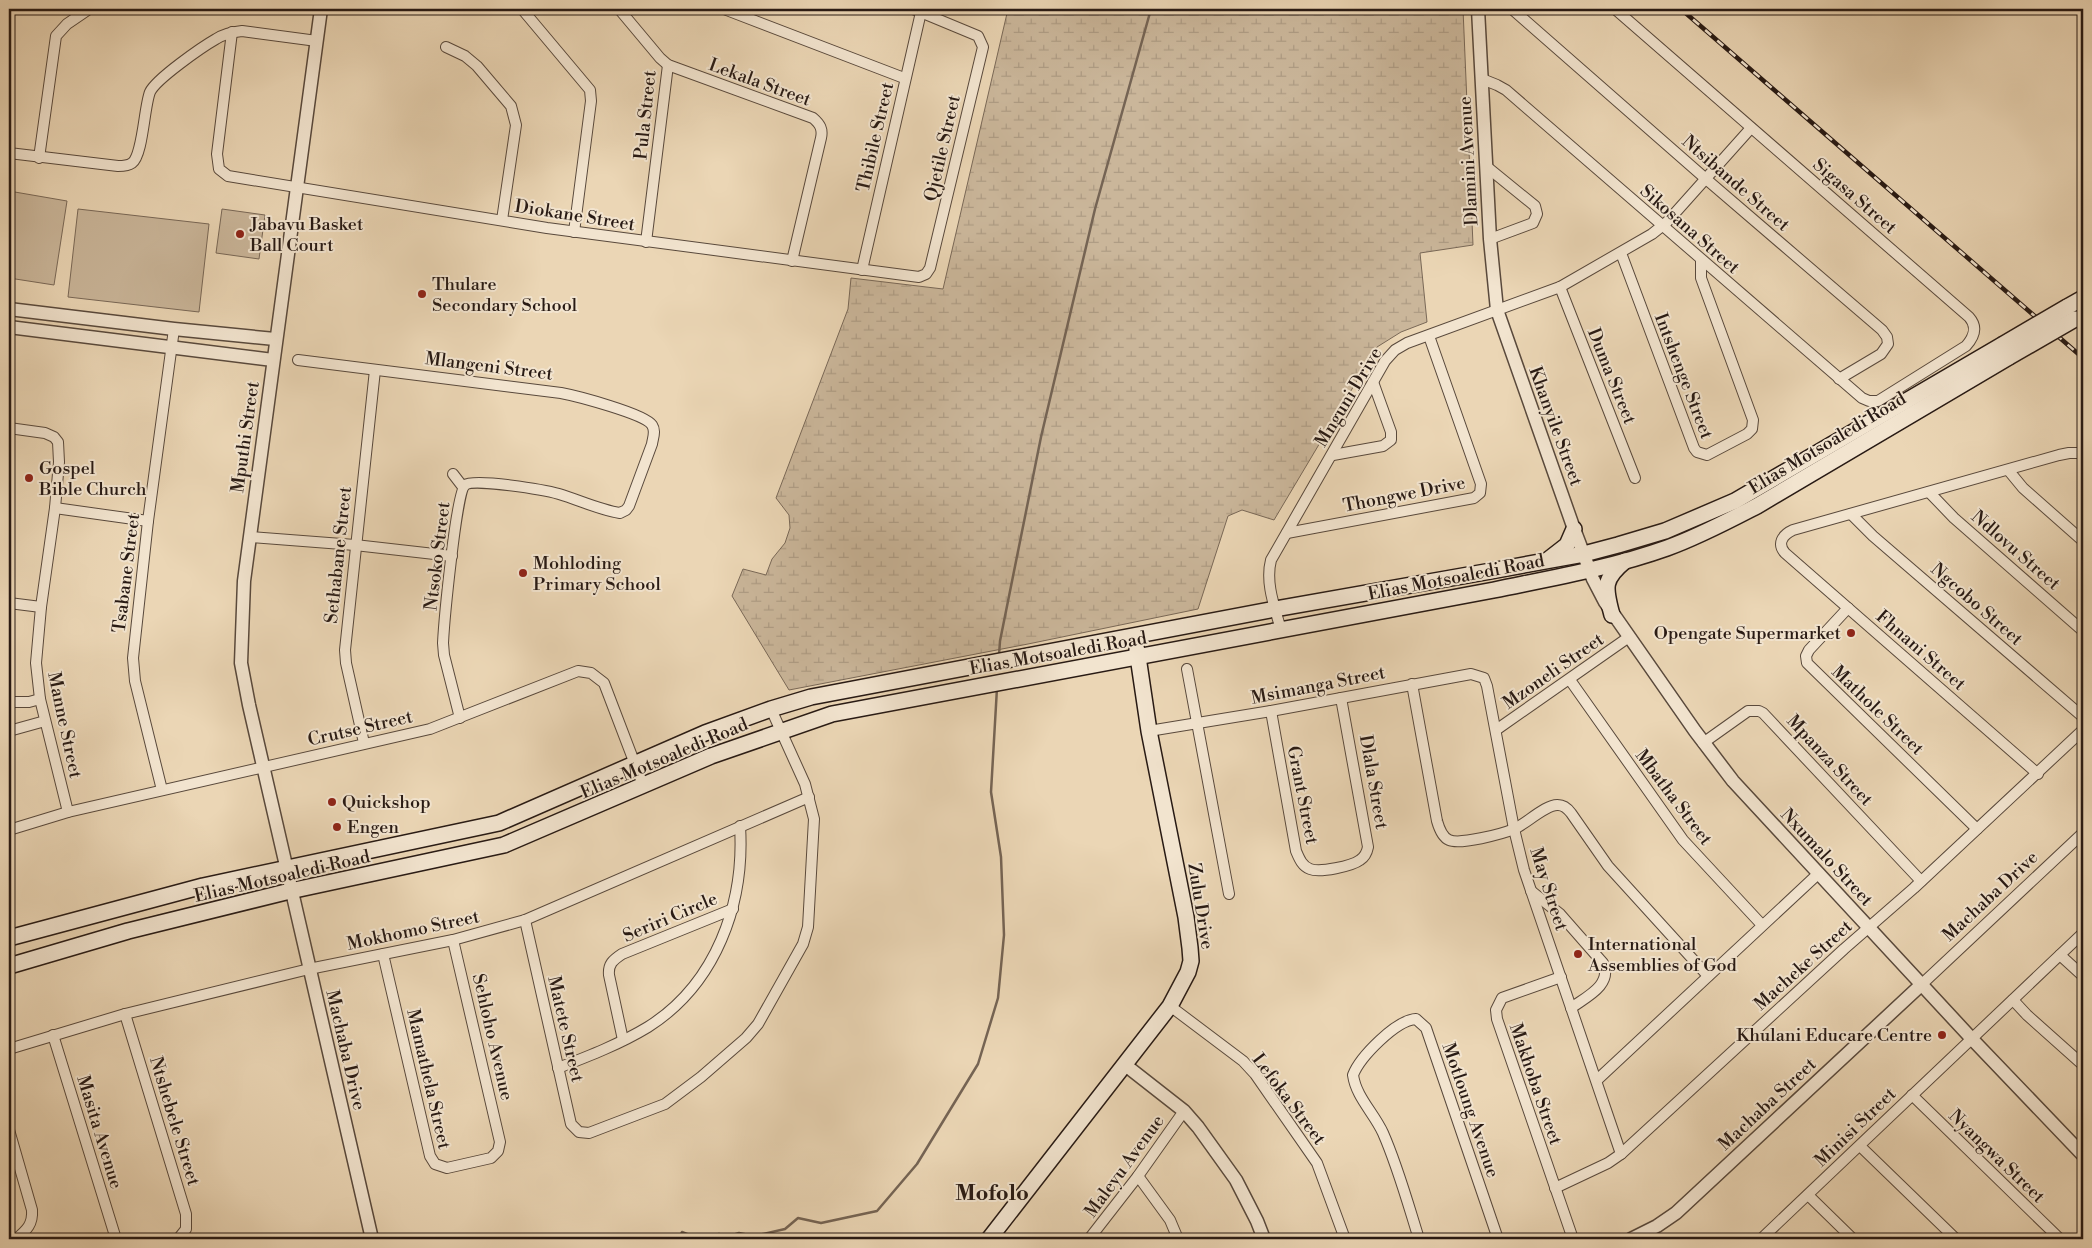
<svg xmlns="http://www.w3.org/2000/svg" width="2092" height="1248" font-family="'Libre Bodoni',serif">
<style>
.wetland{fill:url(#wetland-marsh);stroke:#796857}
.park{fill:#cab69a;stroke:#796857}
.lines{fill:none;stroke-linecap:round;stroke-linejoin:round}
.stream{stroke:#756454;stroke-width:2.5}
.minor-casing{stroke:#59493c;stroke-width:12}
.tertiary-casing{stroke:#59493c;stroke-width:15}
.secondary-casing{stroke:#281a14;stroke-width:18}
.minor{stroke:#f2e4cf;stroke-width:10}
.tertiary{stroke:#f2e4cf;stroke-width:12}
.secondary{stroke:#f2e4cf;stroke-width:15}
.rail-casing{stroke:#281a14;stroke-width:4.5}
.rail{stroke:#f2e4cf;stroke-width:2.5;stroke-dasharray:8;stroke-linecap:butt}
.secondary-bridge-casing{stroke:#281a14;stroke-width:18;stroke-linecap:butt}
.secondary-bridge{stroke:#f2e4cf;stroke-width:15}
.poi-dot{fill:#8f2418;stroke:#f2e4cf;stroke-width:2}
.labels{text-anchor:middle;stroke-width:4;stroke-linejoin:round;paint-order:stroke}
.street-label{font-size:18px;fill:#281a14;stroke:#f2e4cf}
.poi-label{font-size:18px;fill:#281a14;stroke:#f2e4cf;text-anchor:start}
.district-label{font-size:22px;font-weight:bold;fill:#281a14;stroke:#f2e4cf}
</style>
<defs>
<pattern id="wetland-marsh" width="20" height="14" patternUnits="userSpaceOnUse" patternTransform="scale(1.25)"><rect width="20" height="14" fill="#cab69a"/><path d="M1 5h8M5 5V1M11 12h8M15 12V8" fill="none" stroke="#ae9c84"/></pattern>
</defs>
<rect width="100%" height="100%" fill="#ebd6b5"/>
<filter id="stains"><feTurbulence type="fractalNoise" baseFrequency=".004" numOctaves="4"/><feColorMatrix values="0 0 0 0 .2 0 0 0 0 .09 0 0 0 0 .02 0 0 0 .5 -.17"/></filter>
<radialGradient id="worn" r=".72"><stop offset=".6" stop-color="#630" stop-opacity="0"/><stop offset="1" stop-color="#630" stop-opacity=".3"/></radialGradient>
<polygon class="wetland" points="1008,9 1463,9 1473,245 1420,253 1427,322 1401,332 1377,347 1274,520 1242,510 1228,516 1198,609 1028,644 789,690 732,596 743,569 766,575 772,559 785,543 790,528 789,515 776,498 848,309 851,278 943,289"/>
<g class="park">
<polygon points="9,191 67,201 54,285 9,278"/>
<polygon points="78,209 209,224 199,312 68,297"/>
<polygon points="222,209 265,215 259,259 216,253"/>
</g>
<g class="lines">
<g class="stream">
<polyline points="999,655 1000,641 1041,437 1095,209 1151,9"/>
<polyline points="679,1239 682,1232 697,1238 719,1234 726,1237 739,1233 754,1236 785,1229 798,1218 821,1223 877,1211 917,1164 978,1064 998,998 1004,935 1001,857 991,792 997,688"/>
</g>
<defs>
<g id="minor">
<polyline points="522,9 590,90 591,101 574,232"/>
<path d="M619,9L660,58L668,65L813,118C820,124 823,129 821,138L792,261"/>
<polyline points="724,9 904,78"/>
<polyline points="1512,9 1706,179 1882,330 1887,337 1888,344 1881,354 1839,379"/>
<polyline points="232,32 217,154 219,169 228,176 547,228 919,277 926,274 930,268 983,47 978,36 913,9"/>
<polyline points="446,47 465,56 477,66 511,106 516,125 502,220"/>
<path d="M1482,79L1497,85L1506,90L1862,398L1869,401H1878L1966,346C1974,337 1978,327 1969,317L1615,9"/>
<path d="M9,153L118,166C122,166 128,166 132,163C143,155 144,107 150,92C156,79 202,47 216,39C224,34 232,32 242,31L317,41"/>
<polyline points="39,158 56,36 67,24 89,9"/>
<polyline points="1487,167 1535,206 1537,214 1533,223 1490,239"/>
<polyline points="646,242 668,65"/>
<polyline points="1621,253 1694,448 1697,452 1707,455 1747,434 1752,429 1753,420 1701,278 1701,261"/>
<polyline points="862,270 921,12"/>
<polyline points="1560,287 1635,478"/>
<path d="M298,360L561,393C577,396 645,414 652,425C656,431 653,437 652,444L629,506L626,510L620,513C600,510 579,500 559,494C545,490 474,478 465,485C456,493 444,623 443,643L444,655L460,718"/>
<polyline points="9,428 45,433 54,437 58,442 59,462 55,508 41,607 36,663 40,699 68,812"/>
<polyline points="1333,455 1383,446 1391,440 1391,432 1373,382"/>
<polyline points="2009,471 2023,488 2083,541"/>
<polyline points="453,474 463,487"/>
<polyline points="1929,492 1954,518 2083,631"/>
<polyline points="55,508 148,521"/>
<polyline points="1851,514 1873,536 2083,717"/>
<polyline points="1287,533 1474,498 1480,493 1481,484 1429,336"/>
<polyline points="250,537 355,545 452,556"/>
<polyline points="9,603 41,607"/>
<polyline points="1848,608 1809,650 1806,656 1807,663 1977,829"/>
<path d="M1281,630C1275,608 1265,583 1271,560L1385,361L1395,350L1407,343L1560,287L1652,234L1667,222L1751,128"/>
<polyline points="1187,669 1229,894"/>
<polyline points="1570,680 1683,840 1762,925"/>
<path d="M1412,684L1437,821C1439,828 1442,837 1449,840C1460,845 1502,834 1514,829C1526,824 1546,804 1558,805C1564,805 1568,809 1571,813L1608,866L1708,976"/>
<polyline points="9,702 29,702 40,699"/>
<path d="M1271,711L1296,851C1299,858 1302,866 1310,869C1320,873 1352,866 1360,860C1365,857 1367,852 1368,847L1341,698"/>
<polyline points="1496,730 1629,637"/>
<polyline points="9,731 45,721"/>
<polyline points="1149,731 1271,711 1471,674 1484,678 1487,686 1514,829 1524,870 1621,1154"/>
<polyline points="364,743 346,663 345,650 375,370"/>
<polyline points="1703,743 1748,711 1759,711 1763,713 1921,881"/>
<path d="M2038,774L1785,553C1777,544 1782,535 1793,530L2059,455L2069,453H2083"/>
<polyline points="162,790 135,681 133,658 148,521 174,329"/>
<polyline points="9,830 68,812 430,729 578,671 591,673 604,683 643,785"/>
<path d="M1531,891L1560,914L1603,963C1613,985 1586,997 1571,1008"/>
<polyline points="525,920 571,1124 579,1132 589,1133 665,1104 701,1077 746,1038 758,1024 803,944 808,927 814,819 805,784 771,709"/>
<polyline points="383,954 430,1156 435,1164 447,1168 491,1158 498,1151 500,1142 453,940"/>
<polyline points="2060,955 2083,976"/>
<polyline points="1561,977 1502,998 1496,1010 1497,1019 1573,1239"/>
<polyline points="1921,985 2083,833"/>
<polyline points="2013,1000 2027,1015 2083,1065"/>
<polyline points="1170,1006 1243,1061 1255,1074 1317,1163 1345,1239"/>
<polyline points="125,1014 186,1214 186,1229 178,1239"/>
<polyline points="53,1035 116,1239"/>
<path d="M623,1040L609,975C608,964 613,960 622,954L733,909"/>
<polyline points="9,1049 125,1014 309,969 453,940 525,920 809,797"/>
<path d="M558,1068C589,1056 620,1044 648,1027C716,984 745,904 740,826"/>
<polyline points="1597,1080 1819,873"/>
<polyline points="1912,1095 2060,1239"/>
<path d="M9,1130L32,1210C33,1224 27,1230 16,1239"/>
<polyline points="1860,1146 1956,1239"/>
<polyline points="1138,1176 1170,1220 1178,1239"/>
<polyline points="1555,1188 1608,1163 1621,1154 1844,949 1914,888 2083,730"/>
<polyline points="1808,1195 1853,1239"/>
<polyline points="1089,1239 1138,1176 1184,1111"/>
<path d="M1419,1239C1408,1204 1398,1167 1383,1133C1374,1113 1356,1097 1353,1075C1360,1057 1396,1020 1416,1019L1426,1028L1498,1239"/>
<polyline points="1761,1239 2083,933"/>
</g>
<g id="tertiary">
<polyline points="321,9 244,581 241,663 249,705 372,1239"/>
<polyline points="1478,9 1490,239 1497,310 1574,529 1593,579 1605,602 1695,731 1733,781 1972,1039 2083,1155"/>
<polyline points="9,309 174,329 275,339"/>
<polyline points="9,327 273,360"/>
<polyline points="1124,1064 1184,1111 1198,1127 1236,1180 1257,1221 1264,1239"/>
<polyline points="1631,1239 1657,1226 1676,1213 1921,985"/>
</g>
<g id="secondary">
<polyline points="2067,307 2083,298"/>
<polyline points="1549,559 1567,545 1574,529"/>
<path d="M1612,615C1605,588 1602,580 1625,561"/>
<polyline points="9,938 203,886 499,823 705,733 771,709 811,697 1275,609 1491,571 1584,554 1618,545 1665,531 1735,501 2002,345"/>
<path d="M9,966L128,931L290,891L504,845L711,756L832,714L1494,590C1552,578 1611,568 1667,548C1698,537 1728,521 1757,506L2009,357"/>
<polyline points="989,1239 1170,1006 1188,972 1191,961 1190,948 1186,917 1149,731 1137,650"/>
</g>
</defs>
<use href="#minor" class="minor-casing"/>
<use href="#tertiary" class="tertiary-casing"/>
<use href="#secondary" class="secondary-casing"/>
<use href="#minor" class="minor"/>
<use href="#tertiary" class="tertiary"/>
<use href="#secondary" class="secondary"/>
<defs>
<polyline id="rail" points="1681,9 2083,358"/>
</defs>
<use href="#rail" class="rail-casing"/>
<use href="#rail" class="rail"/>
<defs>
<g id="secondary-bridge">
<polyline points="2002,345 2067,307"/>
<polyline points="2009,357 2075,319"/>
</g>
</defs>
<use href="#secondary-bridge" class="secondary-bridge-casing"/>
<use href="#secondary-bridge" class="secondary-bridge"/>
</g>
<g class="poi-dot">
<circle cx="240" cy="234" r="5"/>
<circle cx="422" cy="294" r="5"/>
<circle cx="29" cy="478" r="5"/>
<circle cx="523" cy="573" r="5"/>
<circle cx="1851" cy="633" r="5"/>
<circle cx="332" cy="802" r="5"/>
<circle cx="337" cy="827" r="5"/>
<circle cx="1578" cy="954" r="5"/>
<circle cx="1942" cy="1035" r="5"/>
</g>
<g class="labels">
<g class="street-label">
<text transform="translate(760 82) rotate(20)" y="6">Lekala Street</text>
<text transform="translate(645 115) rotate(-84)" y="6">Pula Street</text>
<text transform="translate(875 137) rotate(-77)" y="6">Thibile Street</text>
<text transform="translate(942 148) rotate(-77)" y="6">Qjetile Street</text>
<text transform="translate(1468 161) rotate(-93)" y="6">Dlamini Avenue</text>
<text transform="translate(1736 183) rotate(41)" y="6">Ntsibande Street</text>
<text transform="translate(1855 196) rotate(41)" y="6">Sigasa Street</text>
<text transform="translate(575 215) rotate(9)" y="6">Diokane Street</text>
<text transform="translate(1690 229) rotate(41)" y="6">Sikosana Street</text>
<text transform="translate(489 366) rotate(7)" y="6">Mlangeni Street</text>
<text transform="translate(1612 376) rotate(68)" y="6">Duma Street</text>
<text transform="translate(1684 376) rotate(69)" y="6">Intshenge Street</text>
<text transform="translate(1348 397) rotate(-59)" y="6">Mnguni Drive</text>
<text transform="translate(1556 426) rotate(70)" y="6">Khanyile Street</text>
<text transform="translate(245 437) rotate(-82)" y="6">Mputhi Street</text>
<text transform="translate(1827 443) rotate(-31)" y="6">Elias Motsoaledi Road</text>
<text transform="translate(1404 494) rotate(-11)" y="6">Thongwe Drive</text>
<text transform="translate(2016 550) rotate(41)" y="6">Ndlovu Street</text>
<text transform="translate(338 555) rotate(-84)" y="6">Sethabane Street</text>
<text transform="translate(437 556) rotate(-83)" y="6">Ntsoko Street</text>
<text transform="translate(126 573) rotate(-83)" y="6">Tsabane Street</text>
<text transform="translate(1456 577) rotate(-11)" y="6">Elias Motsoaledi Road</text>
<text transform="translate(1977 604) rotate(41)" y="6">Ngcobo Street</text>
<text transform="translate(1921 650) rotate(41)" y="6">Fhnani Street</text>
<text transform="translate(1058 653) rotate(-10)" y="6">Elias Motsoaledi Road</text>
<text transform="translate(1553 671) rotate(-35)" y="6">Mzoneli Street</text>
<text transform="translate(1318 685) rotate(-11)" y="6">Msimanga Street</text>
<text transform="translate(1878 710) rotate(44)" y="6">Mathole Street</text>
<text transform="translate(65 725) rotate(78)" y="6">Manne Street</text>
<text transform="translate(360 728) rotate(-13)" y="6">Crutse Street</text>
<text transform="translate(664 758) rotate(-23)" y="6">Elias Motsoaledi Road</text>
<text transform="translate(1830 760) rotate(47)" y="6">Mpanza Street</text>
<text transform="translate(1374 782) rotate(80)" y="6">Dlala Street</text>
<text transform="translate(1303 795) rotate(79)" y="6">Grant Street</text>
<text transform="translate(1674 797) rotate(53)" y="6">Mbatha Street</text>
<text transform="translate(1827 857) rotate(47)" y="6">Nxumalo Street</text>
<text transform="translate(282 876) rotate(-13)" y="6">Elias Motsoaledi Road</text>
<text transform="translate(1549 889) rotate(72)" y="6">May Street</text>
<text transform="translate(1990 896) rotate(-43)" y="6">Machaba Drive</text>
<text transform="translate(1201 906) rotate(81)" y="6">Zulu Drive</text>
<text transform="translate(670 917) rotate(-23)" y="6">Seriri Circle</text>
<text transform="translate(413 930) rotate(-12)" y="6">Mokhomo Street</text>
<text transform="translate(1803 965) rotate(-42)" y="6">Macheke Street</text>
<text transform="translate(566 1029) rotate(77)" y="6">Matete Street</text>
<text transform="translate(493 1037) rotate(77)" y="6">Sehloho Avenue</text>
<text transform="translate(346 1050) rotate(77)" y="6">Machaba Drive</text>
<text transform="translate(429 1079) rotate(77)" y="6">Mamathela Street</text>
<text transform="translate(1536 1084) rotate(71)" y="6">Makhoba Street</text>
<text transform="translate(1289 1099) rotate(53)" y="6">Lefoka Street</text>
<text transform="translate(1767 1104) rotate(-43)" y="6">Machaba Street</text>
<text transform="translate(1471 1110) rotate(71)" y="6">Motloung Avenue</text>
<text transform="translate(175 1121) rotate(73)" y="6">Ntshebele Street</text>
<text transform="translate(1855 1127) rotate(-44)" y="6">Minisi Street</text>
<text transform="translate(100 1132) rotate(73)" y="6">Masita Avenue</text>
<text transform="translate(1997 1156) rotate(44)" y="6">Nyangwa Street</text>
<text transform="translate(1124 1166) rotate(-54)" y="6">Maleyu Avenue</text>
</g>
<g class="poi-label">
<text x="250" y="230">Jabavu Basket<tspan x="250" dy="21">Ball Court</tspan></text>
<text x="432" y="290">Thulare<tspan x="432" dy="21">Secondary School</tspan></text>
<text x="39" y="474">Gospel<tspan x="39" dy="21">Bible Church</tspan></text>
<text x="533" y="569">Mohloding<tspan x="533" dy="21">Primary School</tspan></text>
<text x="1841" y="639" text-anchor="end">Opengate Supermarket</text>
<text x="342" y="808">Quickshop</text>
<text x="347" y="833">Engen</text>
<text x="1588" y="950">International<tspan x="1588" dy="21">Assemblies of God</tspan></text>
<text x="1932" y="1041" text-anchor="end">Khulani Educare Centre</text>
</g>
<g class="district-label">
<text x="992" y="1200">Mofolo</text>
</g>
</g>
<rect width="2092" height="1248" fill="none" stroke="#ebd6b5" stroke-width="30"/>
<rect x="10" y="10" width="2072" height="1228" fill="none" stroke="#281a14" stroke-width="2.5"/>
<rect x="15" y="15" width="2062" height="1218" fill="none" stroke="#281a14"/>
<rect width="100%" height="100%" filter="url(#stains)"/>
<rect width="100%" height="100%" fill="url(#worn)"/>
</svg>
